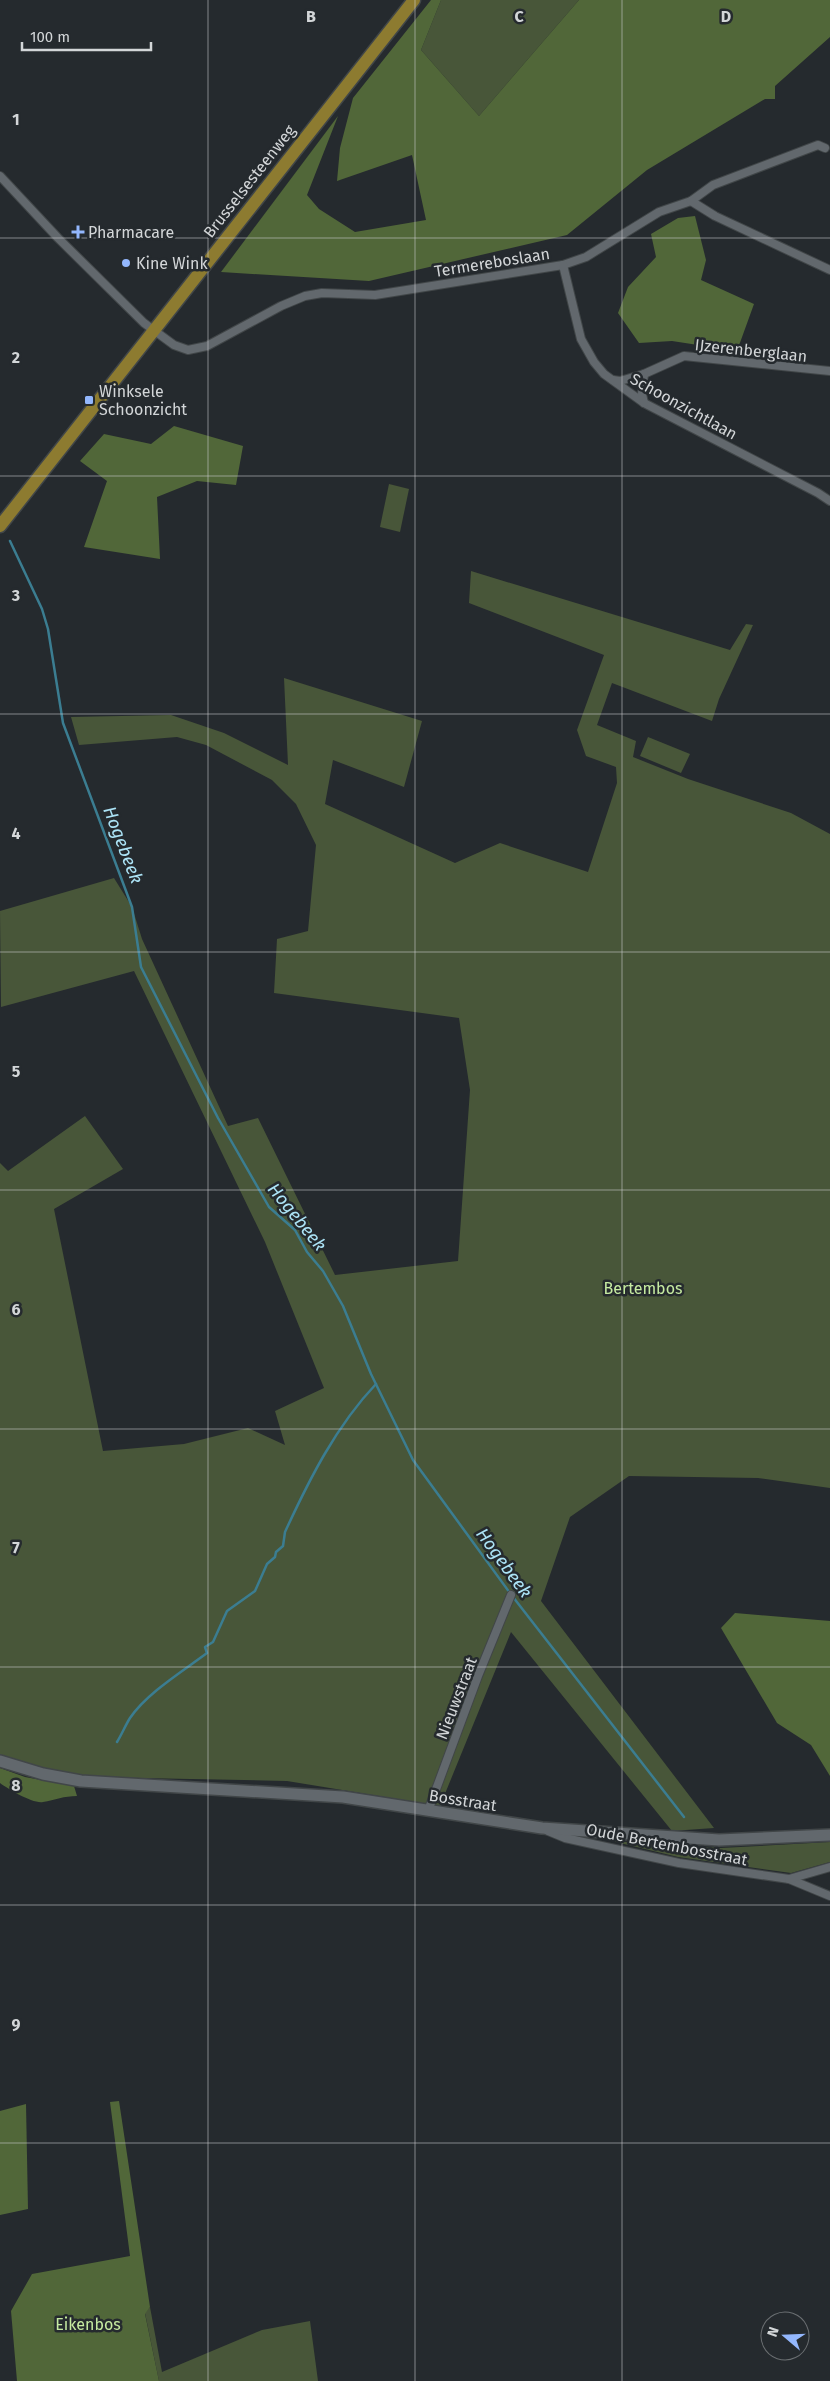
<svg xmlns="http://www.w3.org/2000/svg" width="830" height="2381" font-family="'Fira Sans',sans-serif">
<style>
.green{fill:#485639}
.forest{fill:#516739}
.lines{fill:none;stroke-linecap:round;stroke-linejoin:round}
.stream{stroke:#3b7d91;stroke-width:2.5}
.street-casing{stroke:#414648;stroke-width:10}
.secondary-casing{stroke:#414648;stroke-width:14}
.primary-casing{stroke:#414648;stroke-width:15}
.street{stroke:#62686d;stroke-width:8}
.secondary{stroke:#62686d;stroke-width:11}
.primary{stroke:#8d7b30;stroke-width:12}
.grid{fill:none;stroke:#d3d6d8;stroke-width:1;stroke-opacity:0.55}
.poi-dot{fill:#93b7fd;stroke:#252a2e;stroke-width:2}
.labels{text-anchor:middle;stroke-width:5;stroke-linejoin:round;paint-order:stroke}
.street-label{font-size:16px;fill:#d3d6d8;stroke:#252a2e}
.poi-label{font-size:16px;fill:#d3d6d8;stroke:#252a2e;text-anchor:start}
.park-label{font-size:16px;fill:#c6eba1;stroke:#252a2e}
.water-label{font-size:18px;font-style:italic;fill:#ace3f6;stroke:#252a2e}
.grid-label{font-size:16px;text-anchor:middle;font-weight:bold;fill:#d3d6d8;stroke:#252a2e;stroke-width:5;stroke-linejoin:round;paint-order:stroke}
</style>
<rect width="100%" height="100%" fill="#252a2e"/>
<g class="green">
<polygon points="441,0 579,0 479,116 421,50"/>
<polygon points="389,484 409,489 400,532 380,527"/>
<polygon points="471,571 730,650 746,624 753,625 719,699 712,721 612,683 597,725 636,741 633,757 688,779 791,813 830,834 830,1488 758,1478 629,1476 570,1517 541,1601 714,1828 672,1831 511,1632 440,1806 287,1781 92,1777 29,1765 0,1755 0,1163 8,1171 85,1116 123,1169 54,1209 103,1451 184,1444 248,1428 285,1445 275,1411 324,1388 265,1242 134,971 1,1007 0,911 114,878 132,907 142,939 228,1126 258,1118 335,1275 458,1261 470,1090 459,1018 274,993 277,939 308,931 316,845 296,804 272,780 206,745 177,737 79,745 71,717 171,715 224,733 288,765 284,678 422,721 404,787 333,760 325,804 455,863 500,843 588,872 617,783 616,767 586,756 577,730 604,655 469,603"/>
<polygon points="648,737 690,754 681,773 640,756"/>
<polygon points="612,1841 721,1848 830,1842 830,1862 791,1873 678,1857"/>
<polygon points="150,2307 162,2372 262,2330 310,2321 318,2381 159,2381 145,2313"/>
</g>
<g class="forest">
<polygon points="431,0 441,0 421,50 479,116 579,0 830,0 830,37 775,86 775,99 765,99 647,170 567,235 369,281 221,272 338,116 307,195 319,209 355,232 426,220 412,155 337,181 340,148 353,98"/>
<polygon points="695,216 706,260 701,280 754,304 737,351 672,341 639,343 618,313 628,287 656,257 651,234 678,218"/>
<polygon points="174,426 243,446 236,485 197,481 157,497 160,559 84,547 107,481 80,461 104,434 151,444"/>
<polygon points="735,1613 830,1621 830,1776 811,1745 777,1723 721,1628"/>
<path d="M0,1768L25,1777L74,1786L77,1796C64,1796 55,1800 43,1802C33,1804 8,1789 0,1783Z"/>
<polygon points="119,2101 150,2307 145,2314 159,2381 17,2381 11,2311 32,2274 130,2256 110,2102"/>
<polygon points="26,2104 28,2209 0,2215 0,2111"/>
</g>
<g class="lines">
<g class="stream">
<polyline points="10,541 42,609 48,629 63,723 132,907 141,967 218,1118 269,1207 295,1230 307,1252 323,1271 343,1306 371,1374 413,1460 510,1593"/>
<polyline points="513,1597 684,1817"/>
<path d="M117,1742C122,1734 125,1726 130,1718C147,1693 183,1671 207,1653L205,1647L213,1642L227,1611L255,1591L267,1564L275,1557L276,1552L283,1546L285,1532C309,1480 336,1426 376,1384"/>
</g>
<defs>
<g id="street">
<polyline points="0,176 58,238 144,323 174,345 188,350 207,346 281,306 305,296 322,293 375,295 563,265 586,257 659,212 691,201 713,185 818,145 825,148"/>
<polyline points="691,201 715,216 830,270"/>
<polyline points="563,265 581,339 594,362 604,374 644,403 818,493 830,501"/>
<polyline points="644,374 684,356 830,371"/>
<polyline points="613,380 620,381 644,374 642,394 644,403"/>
<polyline points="428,1811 478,1676 511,1595"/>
<polyline points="548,1831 565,1838 679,1863 789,1879 830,1896"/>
<polyline points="789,1879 830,1867"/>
</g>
<polyline id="secondary" points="0,1761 43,1774 81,1781 343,1797 542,1828 719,1840 830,1835"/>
<polyline id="primary" points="0,526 414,0"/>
</defs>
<use href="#street" class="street-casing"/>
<use href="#secondary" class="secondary-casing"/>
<use href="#primary" class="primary-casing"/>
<use href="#street" class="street"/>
<use href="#secondary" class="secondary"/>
<use href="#primary" class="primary"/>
</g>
<path class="grid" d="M208,0V2381M415,0V2381M622,0V2381M0,238H830M0,476H830M0,714H830M0,952H830M0,1190H830M0,1429H830M0,1667H830M0,1905H830M0,2143H830"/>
<g class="poi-dot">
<path d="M75.5 224.5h5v5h5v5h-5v5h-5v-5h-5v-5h5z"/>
<circle cx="126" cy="263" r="5"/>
<rect x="84" y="395" width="10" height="10" rx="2.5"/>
</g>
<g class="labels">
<g class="street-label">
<text transform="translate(249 181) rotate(-52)" y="6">Brusselsesteenweg</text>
<text transform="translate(492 262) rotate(-9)" y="6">Termereboslaan</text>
<text transform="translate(751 350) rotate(6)" y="6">IJzerenberglaan</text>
<text transform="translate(684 406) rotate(29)" y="6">Schoonzichtlaan</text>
<text transform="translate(456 1698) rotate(-69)" y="6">Nieuwstraat</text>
<text transform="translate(463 1800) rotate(9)" y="6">Bosstraat</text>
<text transform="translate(667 1844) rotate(11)" y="6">Oude Bertembosstraat</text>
</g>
<g class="poi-label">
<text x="88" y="238">Pharmacare</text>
<text x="136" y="269">Kine Wink</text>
<text x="99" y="397">Winksele<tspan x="99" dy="18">Schoonzicht</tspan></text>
</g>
<g class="park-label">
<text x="643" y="1294">Bertembos</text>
<text x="88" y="2330">Eikenbos</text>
</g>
<g class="water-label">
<text transform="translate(123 845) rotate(69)" y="6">Hogebeek</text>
<text transform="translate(297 1217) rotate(51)" y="6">Hogebeek</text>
<text transform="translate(504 1563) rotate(54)" y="6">Hogebeek</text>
</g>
</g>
<g class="grid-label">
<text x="311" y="22">B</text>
<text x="519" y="22">C</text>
<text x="726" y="22">D</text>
<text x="16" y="125">1</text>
<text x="16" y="363">2</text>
<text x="16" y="601">3</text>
<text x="16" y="839">4</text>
<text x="16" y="1077">5</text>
<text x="16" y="1315">6</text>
<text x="16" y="1553">7</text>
<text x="16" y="1791">8</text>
<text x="16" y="2030">9</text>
</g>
<g transform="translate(785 2336) rotate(289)"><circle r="24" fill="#252a2e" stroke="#6b6f72"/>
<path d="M0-4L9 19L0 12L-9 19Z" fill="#93b7fd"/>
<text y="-8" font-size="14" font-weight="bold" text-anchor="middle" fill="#d3d6d8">N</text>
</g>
<path d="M22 42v8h129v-8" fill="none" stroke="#d3d6d8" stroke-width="2.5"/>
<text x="30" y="42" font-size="15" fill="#d3d6d8" stroke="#252a2e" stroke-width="4" paint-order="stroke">100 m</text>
</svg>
